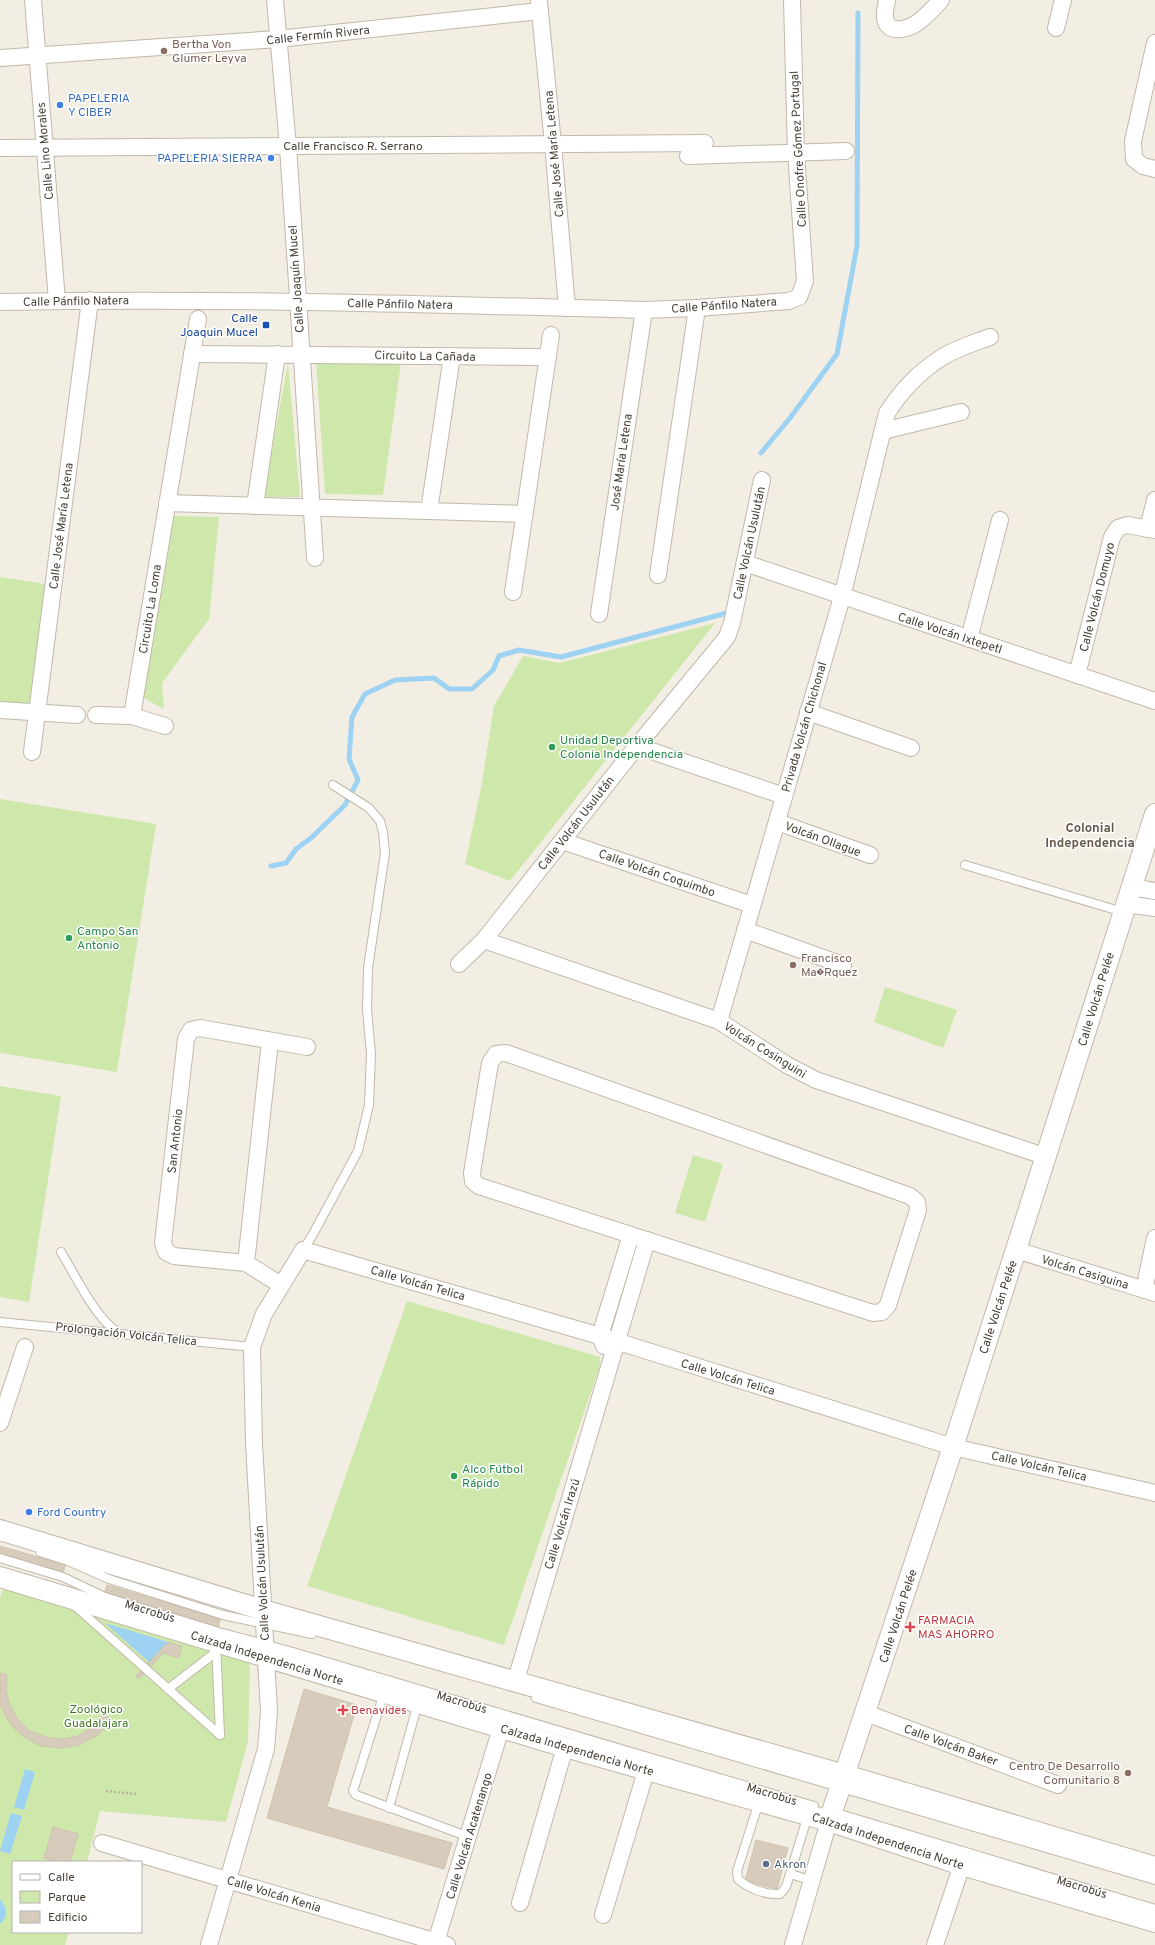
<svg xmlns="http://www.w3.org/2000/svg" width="1155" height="1945" font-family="Overpass,sans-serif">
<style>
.green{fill:#cee8ab}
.water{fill:#9ed2f2}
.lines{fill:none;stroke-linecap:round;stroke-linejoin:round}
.stream{stroke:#9ed2f2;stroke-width:5}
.building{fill:#d7ccbc;stroke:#cfc1ac}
.service-casing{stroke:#c1b8a9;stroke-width:10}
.minor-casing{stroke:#c1b8a9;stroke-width:18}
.tertiary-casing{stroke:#c1b8a9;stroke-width:22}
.path{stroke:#c0b197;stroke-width:2.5;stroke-dasharray:2 2;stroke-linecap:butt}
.service{stroke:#fff;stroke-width:8}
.minor{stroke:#fff;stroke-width:16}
.tertiary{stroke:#fff;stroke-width:20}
.education-dot{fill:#8d6e63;stroke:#fff;stroke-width:1.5}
.shop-dot{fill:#3f7fe0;stroke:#fff;stroke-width:1.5}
.transit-dot{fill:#1a4fb4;stroke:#fff;stroke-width:1.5}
.leisure-dot{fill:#2e9e5b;stroke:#fff;stroke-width:1.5}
.health-dot{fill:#e0444e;stroke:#fff;stroke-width:1.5}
.service-dot{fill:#5c6f8a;stroke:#fff;stroke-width:1.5}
.labels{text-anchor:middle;stroke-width:3;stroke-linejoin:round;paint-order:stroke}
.street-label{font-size:12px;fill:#453e34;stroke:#fff}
.education-label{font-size:12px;fill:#785e54;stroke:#fff;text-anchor:start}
.shop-label{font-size:12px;fill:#366cbe;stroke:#fff;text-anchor:start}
.transit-label{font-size:12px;fill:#164399;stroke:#fff;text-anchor:end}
.leisure-label{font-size:12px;fill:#27864d;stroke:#fff;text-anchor:start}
.health-label{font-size:12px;fill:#be3a42;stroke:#fff;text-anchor:start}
.park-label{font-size:12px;fill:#477826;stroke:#fff}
.service-label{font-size:12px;fill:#4e5e75;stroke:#fff;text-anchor:start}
.neighbourhood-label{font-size:13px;font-weight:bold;fill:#685b4b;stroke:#fff}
</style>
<rect width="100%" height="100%" fill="#f3eee4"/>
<g class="green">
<polygon points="316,360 401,362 383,495 325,494"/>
<polygon points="288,363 300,497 263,497"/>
<polygon points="171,516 219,517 209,619 162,683 164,709 140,696"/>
<polygon points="0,577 52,585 35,709 0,708"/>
<polygon points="715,623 510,881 465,864 481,788 494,706 523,656 560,663"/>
<polygon points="0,799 156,824 117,1072 0,1053"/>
<polygon points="885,987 957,1010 943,1048 874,1022"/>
<polygon points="0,1086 61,1096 29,1302 0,1297"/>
<polygon points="693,1155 723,1164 705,1222 675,1213"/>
<polygon points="407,1301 600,1357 600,1366 504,1645 307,1586"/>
<polygon points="3,1589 250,1662 248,1741 226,1822 100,1811 87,1862 13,1862 13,1932 69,1932 65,1945 0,1945 0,1598"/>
</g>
<g class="water">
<polygon points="105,1623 168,1642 149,1662"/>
<polygon points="25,1769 35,1772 24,1810 14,1807"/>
<polygon points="11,1813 22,1816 10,1854 0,1851"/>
<path d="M0,1899C7,1907 8,1917 0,1924Z"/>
</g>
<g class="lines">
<g class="stream">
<polyline points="761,453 790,418 837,354 857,246 858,13"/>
<polyline points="271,866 286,863 296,849 311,838 345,805 358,780 349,759 352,717 365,694 395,680 434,678 449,689 472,689 493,670 499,656 519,650 561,657 727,613"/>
</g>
</g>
<g class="building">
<polygon points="0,1546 65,1565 63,1575 0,1556"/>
<polygon points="107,1585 220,1619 218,1628 104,1594"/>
<polygon points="168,1642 182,1646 179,1658 163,1653 139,1679 136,1676"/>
<polygon points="0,1673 7,1675 6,1691 10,1705 18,1720 30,1731 45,1737 62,1739 78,1736 93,1727 104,1714 112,1720 98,1735 79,1745 60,1748 41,1746 24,1737 10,1724 0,1705"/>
<polygon points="304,1689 357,1705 327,1807 452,1843 444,1869 267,1818"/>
<polygon points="53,1827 78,1834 70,1862 57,1862 44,1858"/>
<polygon points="756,1840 788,1848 777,1889 745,1881"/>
</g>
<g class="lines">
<defs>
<g id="service">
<polyline points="965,865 1123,912"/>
<polyline points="303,1250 312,1236 358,1151 369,1105 371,1054 367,1009 368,968 385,853 383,832 380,821 369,808 333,785"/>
<path d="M61,1252C75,1275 95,1317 116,1331"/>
<polyline points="0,1322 252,1347"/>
<polyline points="40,1552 68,1561 109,1579 223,1615 312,1634"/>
<polyline points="0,1558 63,1577 105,1597 219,1632 293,1652 814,1806"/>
<polyline points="74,1605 220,1735"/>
<polyline points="216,1643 220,1735"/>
<polyline points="168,1689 216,1652"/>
<polyline points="384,1693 353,1791 356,1795 469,1837"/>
<polyline points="536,1698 1155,1880"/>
<path d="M759,1802L737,1871L738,1879C749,1889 766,1895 780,1894L786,1887L808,1815"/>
<polyline points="389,1808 418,1703"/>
<polyline points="840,1814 1155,1909"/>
<polyline points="791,1874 812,1881"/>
</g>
<g id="minor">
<polyline points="33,0 57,301"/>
<polyline points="275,0 288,146 315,558"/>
<path d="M887,0C886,7 883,15 886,22C892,36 913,27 921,20C928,14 935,7 941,0"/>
<polyline points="539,2 553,144 567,308"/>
<polyline points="1056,28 1063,0"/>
<polyline points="1155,43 1133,141 1134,159 1143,166 1155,169"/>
<polyline points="0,58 278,39 540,11"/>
<polyline points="0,148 705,143"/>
<polyline points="688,156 846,151"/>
<path d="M0,302C215,298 429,304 644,310L697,308L789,301L799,297L805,281L796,153L792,0"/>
<polyline points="192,354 548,357"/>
<polyline points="883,431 961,412"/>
<polyline points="167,503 524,514"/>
<polyline points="255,506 277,354"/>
<polyline points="429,511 452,356"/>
<polyline points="1148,529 1155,500"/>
<polyline points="745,563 1155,701"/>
<polyline points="658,575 697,308"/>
<polyline points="513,592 551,335"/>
<polyline points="599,614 644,310"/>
<polyline points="969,639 1000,520"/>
<polyline points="1077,675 1112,537 1118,528 1127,525 1155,530"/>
<polyline points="0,710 77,715"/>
<polyline points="808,712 911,748"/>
<polyline points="96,715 132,716 165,726"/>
<polyline points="132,716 198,319"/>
<polyline points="637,746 784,796"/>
<polyline points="32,752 90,300"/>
<polyline points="777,822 870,855"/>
<polyline points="562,841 752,905"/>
<polyline points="1132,887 1155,891"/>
<polyline points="1126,904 1155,908"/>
<polyline points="745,930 843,965"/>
<polyline points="484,940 719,1021 787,1065 816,1080 1047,1157"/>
<polyline points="459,964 484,940 637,746 727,637 732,623 762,480"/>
<path d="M719,1021L842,597L887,413C901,391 919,372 941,358C956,348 974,343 990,337"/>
<polygon points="506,1053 910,1196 917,1202 918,1210 888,1305 882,1312 873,1313 479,1186 473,1181 472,1173 490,1063 496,1054"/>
<polyline points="1016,1250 1155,1293"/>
<polyline points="246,1263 270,1041"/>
<polyline points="281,1285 246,1263 174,1256 166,1252 163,1243 186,1039 191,1030 200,1028 307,1047"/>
<polyline points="1144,1290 1155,1238"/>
<polyline points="604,1346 600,1336 631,1235"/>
<polyline points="0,1423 25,1347"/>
<polyline points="515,1683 647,1240"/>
<polyline points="866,1713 1058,1785"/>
<polyline points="102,1843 447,1945"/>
<polyline points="520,1903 565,1747"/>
<polyline points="603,1915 646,1771"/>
<polyline points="209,1945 266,1749 269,1712 254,1443 252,1347 264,1314 303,1250 600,1336 953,1447 1155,1493"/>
<polyline points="435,1945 501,1728"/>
<polyline points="793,1945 829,1821"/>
<polyline points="935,1945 962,1865"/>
</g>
<g id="tertiary">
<polyline points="0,1530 263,1610 845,1775 1155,1867"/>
<polyline points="0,1577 565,1747 829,1821 962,1865 1155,1922"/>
<polyline points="829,1821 953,1447 1155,814"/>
</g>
</defs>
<use href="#service" class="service-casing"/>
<use href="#minor" class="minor-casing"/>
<use href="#tertiary" class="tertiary-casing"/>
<polyline class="path" points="106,1791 136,1794"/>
<use href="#service" class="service"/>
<use href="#minor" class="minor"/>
<use href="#tertiary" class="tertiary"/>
</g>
<g class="education-dot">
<circle cx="164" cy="51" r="4"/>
<circle cx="793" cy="965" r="4"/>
<circle cx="1128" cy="1773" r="4"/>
</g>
<g class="shop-dot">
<circle cx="60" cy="105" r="4"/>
<circle cx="271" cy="158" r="4"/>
<circle cx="29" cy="1512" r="4"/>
</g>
<rect class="transit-dot" x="262" y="321" width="8" height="8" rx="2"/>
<g class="leisure-dot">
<circle cx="552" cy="747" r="4"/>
<circle cx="69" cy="938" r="4"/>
<circle cx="454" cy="1476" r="4"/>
</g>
<g class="health-dot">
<path d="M908 1621h4v4h4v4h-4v4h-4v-4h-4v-4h4z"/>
<path d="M341 1704h4v4h4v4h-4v4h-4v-4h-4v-4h4z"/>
</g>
<circle class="service-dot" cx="766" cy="1864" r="4"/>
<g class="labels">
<g class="street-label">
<text transform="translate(318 35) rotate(-6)" y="4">Calle Fermín Rivera</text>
<text x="353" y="150">Calle Francisco R. Serrano</text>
<text transform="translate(798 149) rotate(-93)" y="4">Calle Onofre Gómez Portugal</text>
<text transform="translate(45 151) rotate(-95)" y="4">Calle Lino Morales</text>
<text transform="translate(554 154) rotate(-95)" y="4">Calle José María Letena</text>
<text transform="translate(296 279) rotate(-94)" y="4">Calle Joaquín Mucel</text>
<text transform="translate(76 301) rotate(-1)" y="4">Calle Pánfilo Natera</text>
<text transform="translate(400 304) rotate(1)" y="4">Calle Pánfilo Natera</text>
<text transform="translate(724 305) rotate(-4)" y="4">Calle Pánfilo Natera</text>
<text transform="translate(425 356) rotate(1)" y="4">Circuito La Cañada</text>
<text transform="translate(621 462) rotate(-82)" y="4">José María Letena</text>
<text transform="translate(61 526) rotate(-83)" y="4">Calle José María Letena</text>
<text transform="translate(749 543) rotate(-78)" y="4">Calle Volcán Usulután</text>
<text transform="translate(1097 597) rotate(-76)" y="4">Calle Volcán Domuyo</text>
<text transform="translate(150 609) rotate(-81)" y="4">Circuito La Loma</text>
<text transform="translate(950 633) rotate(18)" y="4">Calle Volcán Ixtepetl</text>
<text transform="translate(804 727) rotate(-74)" y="4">Privada Volcán Chichonal</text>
<text transform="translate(576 823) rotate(-52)" y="4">Calle Volcán Usulután</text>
<text transform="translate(823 839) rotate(20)" y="4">Volcán Ollague</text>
<text transform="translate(657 873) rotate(19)" y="4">Calle Volcán Coquimbo</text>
<text transform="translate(1096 999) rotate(-73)" y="4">Calle Volcán Pelée</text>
<text transform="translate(765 1050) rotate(32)" y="4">Volcán Cosinguini</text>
<text transform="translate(175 1141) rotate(-84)" y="4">San Antonio</text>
<text transform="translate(1085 1272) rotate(17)" y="4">Volcán Casiguina</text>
<text transform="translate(418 1283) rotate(16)" y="4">Calle Volcán Telica</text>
<text transform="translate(998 1307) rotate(-72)" y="4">Calle Volcán Pelée</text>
<text transform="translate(126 1334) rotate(6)" y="4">Prolongación Volcán Telica</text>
<text transform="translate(728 1377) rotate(17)" y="4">Calle Volcán Telica</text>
<text transform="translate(1039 1466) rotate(13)" y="4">Calle Volcán Telica</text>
<text transform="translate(562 1524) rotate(-73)" y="4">Calle Volcán Irazú</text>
<text transform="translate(262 1583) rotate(-93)" y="4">Calle Volcán Usulután</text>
<text transform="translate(150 1611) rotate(17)" y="4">Macrobús</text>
<text transform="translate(898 1616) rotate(-72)" y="4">Calle Volcán Pelée</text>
<text transform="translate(267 1658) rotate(17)" y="4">Calzada Independencia Norte</text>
<text transform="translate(462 1702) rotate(17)" y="4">Macrobús</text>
<text transform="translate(951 1745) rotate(20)" y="4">Calle Volcán Baker</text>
<text transform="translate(577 1750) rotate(16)" y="4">Calzada Independencia Norte</text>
<text transform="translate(772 1794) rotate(17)" y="4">Macrobús</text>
<text transform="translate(469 1836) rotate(-73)" y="4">Calle Volcán Acatenango</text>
<text transform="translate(888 1841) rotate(18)" y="4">Calzada Independencia Norte</text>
<text transform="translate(1082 1887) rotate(17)" y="4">Macrobús</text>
<text transform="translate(274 1894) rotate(17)" y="4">Calle Volcán Kenia</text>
</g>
<g class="education-label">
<text x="172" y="48">Bertha Von<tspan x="172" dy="14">Glumer Leyva</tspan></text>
<text x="801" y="962">Francisco<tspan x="801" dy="14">Ma�Rquez</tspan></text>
<text x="1120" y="1770" text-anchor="end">Centro De Desarrollo<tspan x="1120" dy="14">Comunitario 8</tspan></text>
</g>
<g class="shop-label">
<text x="68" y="102">PAPELERIA<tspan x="68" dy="14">Y CIBER</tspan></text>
<text x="263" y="162" text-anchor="end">PAPELERIA SIERRA</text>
<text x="37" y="1516">Ford Country</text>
</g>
<g class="transit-label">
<text x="258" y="322">Calle<tspan x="258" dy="14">Joaquin Mucel</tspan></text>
</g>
<g class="leisure-label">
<text x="560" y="744">Unidad Deportiva<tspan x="560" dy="14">Colonia Independencia</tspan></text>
<text x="77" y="935">Campo San<tspan x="77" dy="14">Antonio</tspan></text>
<text x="462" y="1473">Alco Fútbol<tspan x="462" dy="14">Rápido</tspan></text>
</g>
<g class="health-label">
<text x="918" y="1624">FARMACIA<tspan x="918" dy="14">MAS AHORRO</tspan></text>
<text x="351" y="1714">Benavides</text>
</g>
<g class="park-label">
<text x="96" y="1713">Zoológico<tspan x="96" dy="14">Guadalajara</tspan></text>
</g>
<g class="service-label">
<text x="774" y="1868">Akron</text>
</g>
<g class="neighbourhood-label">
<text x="1090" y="832">Colonial<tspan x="1090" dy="15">Independencia</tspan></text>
</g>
</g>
<rect x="12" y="1861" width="130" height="72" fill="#ffffff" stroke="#b5b2ae"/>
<rect x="20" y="1874" width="20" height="6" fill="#ffffff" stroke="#b5b2ae"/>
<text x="48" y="1881" font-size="12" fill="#453e34">Calle</text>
<rect x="20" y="1891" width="20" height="12" fill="#cee8ab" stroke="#b5b2ae"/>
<text x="48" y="1901" font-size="12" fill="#453e34">Parque</text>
<rect x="20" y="1911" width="20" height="12" fill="#d7ccbc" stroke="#b5b2ae"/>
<text x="48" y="1921" font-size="12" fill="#453e34">Edificio</text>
</svg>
